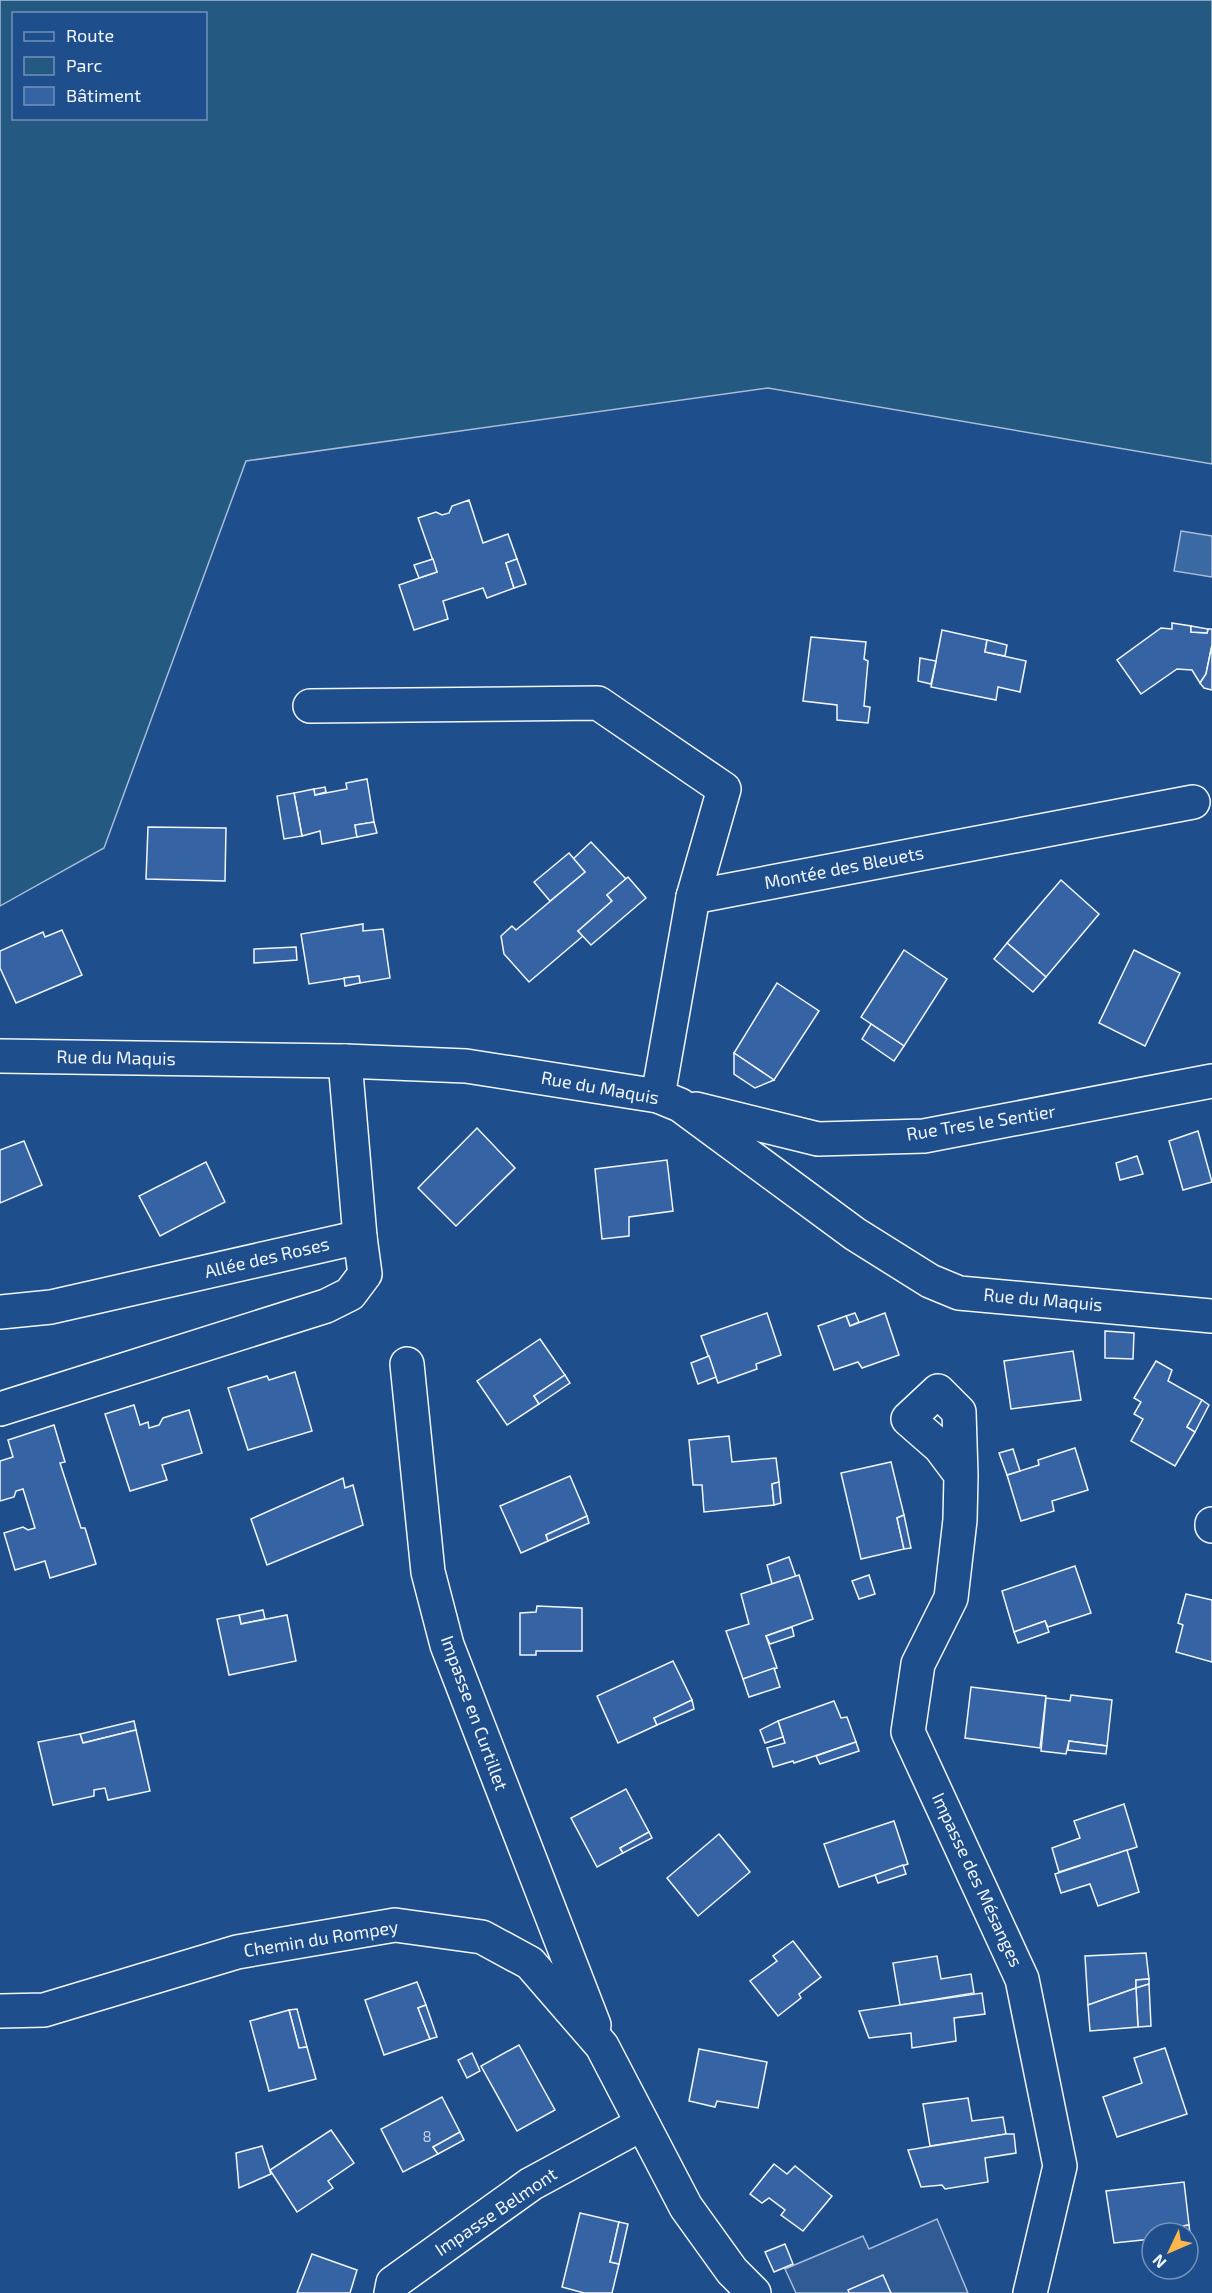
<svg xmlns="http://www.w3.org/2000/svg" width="1212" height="2293" font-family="'Exo 2',sans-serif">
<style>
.green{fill:#245a82;stroke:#a8bbd7;stroke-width:1.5;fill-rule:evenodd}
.parking{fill:#305b95;stroke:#a8bbd7;stroke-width:1.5}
.water{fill:#3b69a3;stroke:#a8bbd7;stroke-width:1.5}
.building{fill:#3563a3;stroke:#f2f6ff;stroke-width:1.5}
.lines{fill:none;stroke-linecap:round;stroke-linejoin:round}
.minor-casing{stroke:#f2f6ff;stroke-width:36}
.minor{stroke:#1f4e8c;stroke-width:33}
.labels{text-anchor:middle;stroke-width:4.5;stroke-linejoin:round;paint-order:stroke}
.number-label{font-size:15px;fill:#c3d1e8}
.street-label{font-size:18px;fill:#f2f6ff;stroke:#1f4e8c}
</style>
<rect width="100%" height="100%" fill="#1f4e8c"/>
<path class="green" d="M0,0H1212V464L768,388L246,461L104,848L0,906ZM14,14H206V118H14Z"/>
<polygon class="parking" points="937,2219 968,2293 796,2293 785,2269 863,2236 869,2249"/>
<polygon class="water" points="1181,531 1212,536 1212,577 1174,571"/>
<g class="building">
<polygon points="469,500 483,543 508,534 517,559 506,563 514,588 487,598 483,588 443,601 448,619 414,630 399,585 437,572 418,518 436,512 442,515 449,513 452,506"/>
<polygon points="433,559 437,572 419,578 414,565"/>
<polygon points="517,559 526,584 514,588 506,563"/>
<polygon points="1172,623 1191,626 1191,632 1207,633 1208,629 1212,629 1212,645 1206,674 1200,683 1192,670 1177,669 1141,694 1117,660 1161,628 1172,629"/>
<polygon points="1191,626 1208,629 1207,633 1191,632"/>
<polygon points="942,630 987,640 985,652 1026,661 1020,692 998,687 996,700 931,687"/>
<polygon points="811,637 866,642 864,659 868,661 864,706 870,707 868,723 837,720 837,705 803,701"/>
<polygon points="987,640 1007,645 1005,656 985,652"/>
<polygon points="1212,645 1212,690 1204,688 1200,683 1206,674"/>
<polygon points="920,658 936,661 931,684 918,681"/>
<polygon points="367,779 374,822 355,825 357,837 322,844 320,831 302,836 294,793 314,789 315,795 347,789 346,783"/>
<polygon points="325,787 326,792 315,795 314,789"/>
<polygon points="294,793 302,836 284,839 277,796"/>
<polygon points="374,822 377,833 357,837 355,825"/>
<polygon points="148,827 226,828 225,881 146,879"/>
<polygon points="591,842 626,879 607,895 612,901 578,931 583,936 529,982 504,954 501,936 512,926 516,930 585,872 573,859"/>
<polygon points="569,853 585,872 550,901 534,882"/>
<polygon points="628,877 646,898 591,945 578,931 612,901 607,895"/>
<polygon points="1061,880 1099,914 1046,977 1007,943"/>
<polygon points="363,924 363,931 383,929 390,978 360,983 359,976 309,984 301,934"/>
<polygon points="62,930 82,975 16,1003 0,968 0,951 43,932 45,937"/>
<polygon points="1007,943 1046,977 1033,992 994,959"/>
<polygon points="296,947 297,960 254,963 254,949"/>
<polygon points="904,950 947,979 904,1046 861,1017"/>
<polygon points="1134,950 1180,973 1145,1046 1099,1023"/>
<polygon points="359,976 360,983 345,986 344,978"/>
<polygon points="777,983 819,1011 774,1080 734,1053"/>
<polygon points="871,1024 904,1046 894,1061 862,1039"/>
<polygon points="734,1053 774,1080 755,1088 734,1074"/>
<polygon points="477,1128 515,1168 456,1226 418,1188"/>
<polygon points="1198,1131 1212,1182 1183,1190 1169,1141"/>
<polygon points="24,1141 42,1185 0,1203 0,1150"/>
<polygon points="1137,1156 1143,1174 1120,1180 1116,1163"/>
<polygon points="667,1160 673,1211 629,1217 629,1236 602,1239 595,1169"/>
<polygon points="206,1162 225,1202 160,1236 139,1196"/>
<polygon points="767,1313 781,1355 756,1364 757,1369 718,1383 701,1336"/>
<polygon points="855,1313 859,1322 850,1326 846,1316"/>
<polygon points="885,1313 899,1355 862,1368 858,1362 834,1370 818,1326 846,1316 850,1326"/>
<polygon points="1105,1331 1134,1333 1133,1359 1105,1358"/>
<polygon points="540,1339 565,1375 534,1396 539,1404 507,1425 477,1381"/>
<polygon points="1073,1351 1081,1400 1011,1409 1004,1361"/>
<polygon points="709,1356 716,1377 698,1384 691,1363"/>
<polygon points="1156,1361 1172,1370 1168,1381 1202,1400 1187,1427 1195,1432 1175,1466 1131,1441 1143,1419 1134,1414 1141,1402 1134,1398"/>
<polygon points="295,1372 312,1431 248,1450 228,1388 267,1376 269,1380"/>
<polygon points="565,1375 570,1383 539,1404 534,1396"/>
<polygon points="1202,1400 1209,1405 1195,1432 1187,1427"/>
<polygon points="134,1405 140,1425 148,1422 149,1428 159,1425 163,1418 189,1410 202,1453 162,1465 167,1480 130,1491 105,1414"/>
<polygon points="54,1425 65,1462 60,1463 81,1528 85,1528 96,1564 50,1578 45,1561 15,1570 4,1533 23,1527 28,1530 35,1528 23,1489 16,1491 14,1497 0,1501 0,1461 13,1457 8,1440"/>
<polygon points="729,1436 732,1462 776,1458 779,1482 772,1484 774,1505 704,1512 702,1485 693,1485 689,1440"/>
<polygon points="1075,1448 1088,1490 1052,1501 1054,1511 1021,1521 1007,1475 1039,1465 1038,1460"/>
<polygon points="1013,1449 1020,1471 1007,1475 999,1453"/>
<polygon points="891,1462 904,1515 897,1518 904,1549 861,1559 841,1473"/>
<polygon points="570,1476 587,1516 546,1535 548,1541 521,1553 500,1506"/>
<polygon points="343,1478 345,1488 353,1485 363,1525 267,1565 251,1519"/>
<polygon points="779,1482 781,1503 774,1505 772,1484"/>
<polygon points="904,1515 911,1548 904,1549 897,1518"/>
<polygon points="587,1516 589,1523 548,1541 546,1535"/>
<polygon points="789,1557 796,1577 772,1584 767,1565"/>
<polygon points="1075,1566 1091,1613 1048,1627 1045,1621 1014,1632 1002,1591"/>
<polygon points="799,1575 813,1619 766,1636 777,1668 743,1679 726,1631 749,1624 741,1594"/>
<polygon points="869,1575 875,1594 859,1599 852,1581"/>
<polygon points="1186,1594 1212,1600 1212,1662 1176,1652 1183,1625 1178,1623"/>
<polygon points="537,1606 582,1608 582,1651 536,1651 536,1655 520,1655 520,1613 536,1612"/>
<polygon points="263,1610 265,1619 241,1624 239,1615"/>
<polygon points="239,1615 241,1624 287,1615 296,1661 229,1675 217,1619"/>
<polygon points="1045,1621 1049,1632 1018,1643 1014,1632"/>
<polygon points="792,1627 794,1636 770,1644 766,1636"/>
<polygon points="673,1661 692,1700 654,1718 657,1725 618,1743 597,1696"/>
<polygon points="774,1668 780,1687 749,1697 743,1679"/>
<polygon points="971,1687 1046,1696 1040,1748 965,1738"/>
<polygon points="1071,1695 1112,1700 1107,1746 1069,1741 1066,1754 1041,1751 1046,1698 1070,1701"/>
<polygon points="692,1700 694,1709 657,1725 654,1718"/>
<polygon points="834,1701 841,1718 847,1717 856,1742 794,1763 793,1761 773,1767 767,1748 785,1743 778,1721"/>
<polygon points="134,1721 136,1730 83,1743 80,1734"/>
<polygon points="778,1721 783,1737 765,1743 760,1730"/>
<polygon points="136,1730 150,1791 108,1800 105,1788 94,1790 94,1796 53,1805 38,1742 80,1734 83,1743"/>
<polygon points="1069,1741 1107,1746 1106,1754 1068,1750"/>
<polygon points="856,1742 859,1751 820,1764 816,1756"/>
<polygon points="626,1789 649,1832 620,1848 623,1853 597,1867 571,1818"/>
<polygon points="1124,1804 1137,1847 1059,1872 1052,1848 1080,1838 1074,1821"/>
<polygon points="894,1821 908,1864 839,1887 824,1844"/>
<polygon points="649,1832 652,1838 623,1853 620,1848"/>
<polygon points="719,1834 750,1872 698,1916 667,1878"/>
<polygon points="1127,1850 1139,1892 1098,1906 1090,1884 1061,1893 1055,1874"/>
<polygon points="903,1865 906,1874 878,1883 875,1875"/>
<polygon points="793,1941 821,1977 799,1994 801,1998 778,2016 750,1981 777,1961 773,1956"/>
<polygon points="1146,1953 1149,1979 1136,1980 1136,1988 1088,2005 1085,1956"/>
<polygon points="937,1956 941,1979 971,1974 974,1993 900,2005 893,1963"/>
<polygon points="1149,1979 1149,1984 1136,1988 1136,1980"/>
<polygon points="417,1982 426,2005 418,2008 430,2039 384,2055 365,2000"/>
<polygon points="1149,1984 1151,2026 1138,2027 1136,1988"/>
<polygon points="1136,1988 1138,2027 1090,2031 1088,2005"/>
<polygon points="982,1993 985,2014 954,2018 956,2041 912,2048 911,2033 869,2038 859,2011"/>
<polygon points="426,2005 437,2037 430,2039 418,2008"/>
<polygon points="297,2009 307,2047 299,2048 289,2010"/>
<polygon points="289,2010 299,2048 307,2047 316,2079 269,2091 250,2021"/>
<polygon points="519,2045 555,2110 517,2131 481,2066"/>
<polygon points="1165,2048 1187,2114 1117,2137 1103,2097 1142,2083 1134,2058"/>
<polygon points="699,2049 767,2062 758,2108 717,2101 715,2107 689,2101"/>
<polygon points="472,2053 480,2071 467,2078 458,2060"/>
<polygon points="442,2097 460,2132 433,2147 438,2154 403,2172 381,2129"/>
<polygon points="968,2098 972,2121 1003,2117 1006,2134 930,2146 923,2104"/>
<polygon points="331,2130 354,2163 328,2181 333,2188 297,2212 270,2170"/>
<polygon points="460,2132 464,2140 438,2154 433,2147"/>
<polygon points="1006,2134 1014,2134 1016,2153 985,2158 988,2182 945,2189 942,2185 921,2187 908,2150"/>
<polygon points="262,2146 271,2174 239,2188 236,2153"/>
<polygon points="774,2164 787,2174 795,2166 832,2196 803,2231 781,2215 785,2210 769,2198 762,2203 750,2194"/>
<polygon points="1184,2182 1189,2225 1157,2230 1157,2233 1152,2233 1152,2239 1114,2243 1106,2191"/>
<polygon points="580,2213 619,2222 610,2262 619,2264 612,2293 584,2293 562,2287"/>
<polygon points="619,2222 628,2224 619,2264 610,2262"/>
<polygon points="1189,2225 1190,2233 1157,2233 1157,2230"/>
<polygon points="785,2244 793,2264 774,2272 765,2252"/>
<polygon points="312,2254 357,2270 350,2293 297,2293"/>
<polygon points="883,2275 891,2293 849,2293 848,2290"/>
</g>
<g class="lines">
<defs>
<g id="minor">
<polyline points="310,706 598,703 724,789 693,897"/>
<polyline points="0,1056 345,1061 466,1066 658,1096 680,1105 855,1234 930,1281 959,1293 1212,1316"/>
<polyline points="658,1096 693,897 1193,802"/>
<polyline points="696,1109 818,1139 924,1136 1212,1081"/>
<polyline points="0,1312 51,1307 360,1237 345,1061"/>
<polyline points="407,1364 428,1572 447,1645 594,2025"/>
<polyline points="0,1409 326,1306 350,1294 365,1274 360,1237"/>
<polyline points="961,1475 940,1447 908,1419 938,1391 959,1412 961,1475 960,1520 951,1598 918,1664 908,1732 1022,1979 1060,2166 1030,2293"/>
<polyline points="1212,1524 1212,1526"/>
<polyline points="0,2011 44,2010 237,1952 395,1925 482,1937 530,1963 602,2046 686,2207 732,2271 754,2293"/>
<polyline points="391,2293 393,2283 531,2184 642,2124"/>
</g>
</defs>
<use href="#minor" class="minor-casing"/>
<use href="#minor" class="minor"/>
</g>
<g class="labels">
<g class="number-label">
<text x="427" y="2142">8</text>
</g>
<g class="street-label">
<text transform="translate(844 868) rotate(-11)" y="6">Montée des Bleuets</text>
<text transform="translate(116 1058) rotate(1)" y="6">Rue du Maquis</text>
<text transform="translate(600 1088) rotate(10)" y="6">Rue du Maquis</text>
<text transform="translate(981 1123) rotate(-9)" y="6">Rue Tres le Sentier</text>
<text transform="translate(267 1258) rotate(-13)" y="6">Allée des Roses</text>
<text transform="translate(1043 1300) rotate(5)" y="6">Rue du Maquis</text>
<text transform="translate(474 1713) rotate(70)" y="6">Impasse en Curtillet</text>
<text transform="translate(977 1880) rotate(65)" y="6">Impasse des Mésanges</text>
<text transform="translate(321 1939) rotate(-9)" y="6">Chemin du Rompey</text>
<text transform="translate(496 2212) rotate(-34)" y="6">Impasse Belmont</text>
</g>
</g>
<rect x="12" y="12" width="195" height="108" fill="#1f4e8c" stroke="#7391ba" stroke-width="1.5"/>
<rect x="24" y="32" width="30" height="9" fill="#1f4e8c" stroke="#7391ba" stroke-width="1.5"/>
<text x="66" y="42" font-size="18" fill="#f2f6ff">Route</text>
<rect x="24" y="57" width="30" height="18" fill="#245a82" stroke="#7391ba" stroke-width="1.5"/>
<text x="66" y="72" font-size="18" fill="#f2f6ff">Parc</text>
<rect x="24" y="87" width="30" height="18" fill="#3563a3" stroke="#7391ba" stroke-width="1.5"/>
<text x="66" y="102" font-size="18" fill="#f2f6ff">Bâtiment</text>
<g transform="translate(1170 2251) rotate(226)"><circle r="28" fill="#1f4e8c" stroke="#7391ba" stroke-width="1.5"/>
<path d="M0-4.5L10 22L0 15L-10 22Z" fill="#ffb74d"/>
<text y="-9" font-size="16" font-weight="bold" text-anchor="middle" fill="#f2f6ff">N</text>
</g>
</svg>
